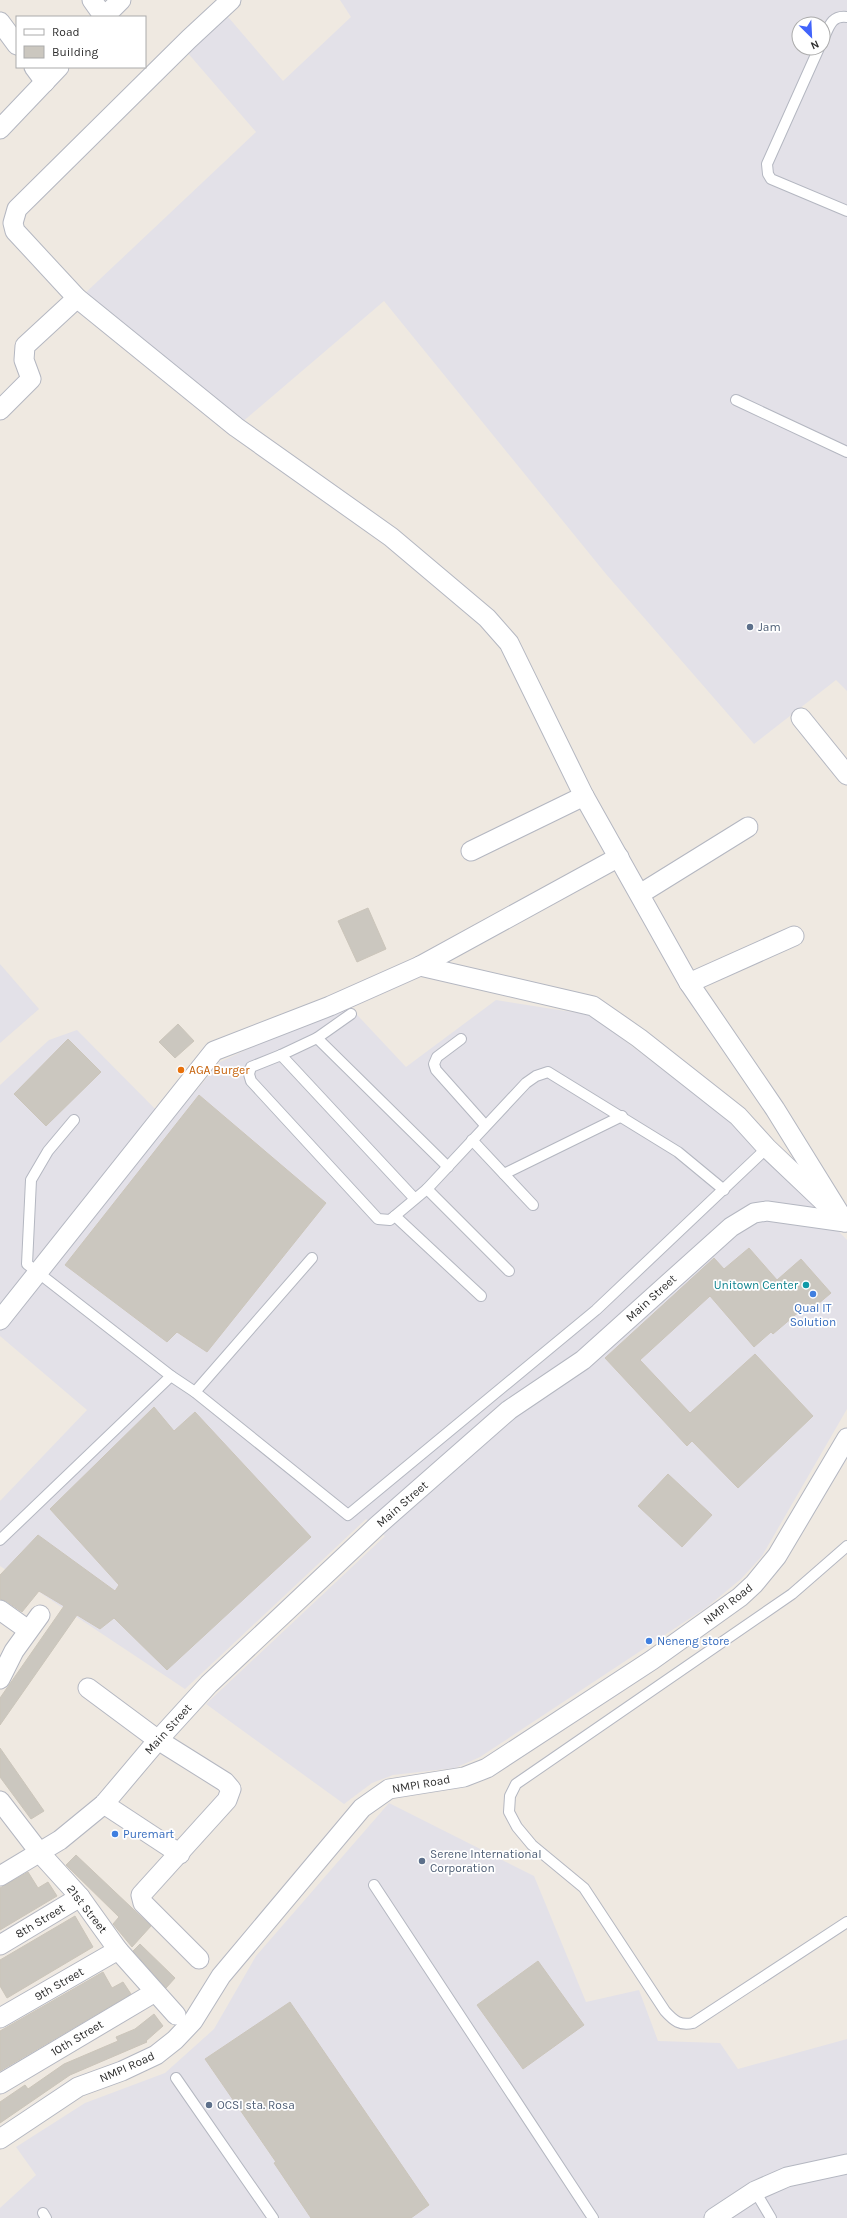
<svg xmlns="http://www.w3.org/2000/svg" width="847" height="2218" font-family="Karla,sans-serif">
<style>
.industrial{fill:#e3e1e8;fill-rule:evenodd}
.building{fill:#cbc7bf;stroke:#cbc5ba}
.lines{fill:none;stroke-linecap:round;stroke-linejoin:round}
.lane-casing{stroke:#b4b7c1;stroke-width:12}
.street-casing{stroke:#b4b7c1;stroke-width:21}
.lane{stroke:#fff;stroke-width:10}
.street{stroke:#fff;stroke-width:19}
.service-dot{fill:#5c6f8a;stroke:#fff;stroke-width:1.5}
.food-dot{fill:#e8710a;stroke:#fff;stroke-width:1.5}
.culture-dot{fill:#0f9aa8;stroke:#fff;stroke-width:1.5}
.shop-dot{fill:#3f7fe0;stroke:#fff;stroke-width:1.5}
.labels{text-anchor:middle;stroke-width:3.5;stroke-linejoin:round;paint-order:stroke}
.service-label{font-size:12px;fill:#4e5e75;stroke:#fff;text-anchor:start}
.food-label{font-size:12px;fill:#c56008;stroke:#fff;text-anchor:start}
.culture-label{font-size:12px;fill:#0d838f;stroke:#fff;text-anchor:end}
.street-label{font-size:12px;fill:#2e2e2e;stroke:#fff}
.shop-label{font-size:12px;fill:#366cbe;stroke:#fff;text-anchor:start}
</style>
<rect width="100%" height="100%" fill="#efe9e1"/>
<g class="industrial">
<path d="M340,0H847V691L836,680L754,744L606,574L384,301L240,424L81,297L256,132L180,44L223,11L283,81L351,17ZM799,24H823V48H799Z"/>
<polygon points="0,964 39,1009 0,1043"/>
<polygon points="496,1000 591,1015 738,1127 847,1240 847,1409 762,1556 741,1579 707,1607 480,1757 455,1768 393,1775 372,1783 344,1804 206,1704 385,1536 366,1519 185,1689 0,1566 0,1501 87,1410 0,1336 0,1085 49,1040 77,1030 169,1123 220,1062 346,1003 406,1067"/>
<polygon points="389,1803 534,1876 586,2002 639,1990 658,2041 720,2043 738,2069 847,2039 847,2218 0,2218 0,2208 36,2175 16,2147 85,2103 165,2073 214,2029 256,1956"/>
</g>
<g class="building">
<polygon points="368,908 386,949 357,962 338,921"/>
<polygon points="178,1024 194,1041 175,1058 159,1042"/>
<polygon points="68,1039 101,1072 46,1126 14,1094"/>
<polygon points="199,1095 326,1203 207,1352 177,1332 167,1342 65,1265"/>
<polygon points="749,1248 777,1280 801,1259 831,1293 811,1310 807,1305 773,1334 771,1332 754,1347 710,1296 640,1360 690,1413 755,1354 813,1416 738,1488 692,1441 687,1446 605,1358 714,1258 724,1269"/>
<polygon points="154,1407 174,1431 195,1412 311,1537 167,1670 114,1618 100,1629 77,1615 0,1725 0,1698 64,1606 39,1591 22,1612 6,1601 0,1599 0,1575 38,1535 115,1591 119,1585 50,1509"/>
<polygon points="668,1474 712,1515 682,1547 638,1506"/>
<polygon points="0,1748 44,1811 31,1819 0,1777"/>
<polygon points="76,1855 151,1926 132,1947 113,1924 119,1917 66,1865"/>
<polygon points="28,1872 38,1888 48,1882 57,1896 0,1930 0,1888"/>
<polygon points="75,1916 93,1947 7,1998 0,1986 0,1960"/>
<polygon points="140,1944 175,1978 166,1988 133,1951"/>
<polygon points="538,1961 584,2025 523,2069 477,2005"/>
<polygon points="103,1972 112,1988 123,1982 131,1994 0,2071 0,2031"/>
<polygon points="290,2002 429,2205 411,2218 311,2218 274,2163 276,2162 205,2059"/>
<polygon points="154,2014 163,2026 146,2041 147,2042 70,2075 0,2123 0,2102 25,2085 28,2089 64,2064 118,2041 116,2037 135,2029"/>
</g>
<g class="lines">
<defs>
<g id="lane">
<path d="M823,40C829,27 831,15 847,17"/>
<polyline points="819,48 767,164 768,174 771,179 847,211"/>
<polyline points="736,400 847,452"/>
<polyline points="351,1014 317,1038 448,1167"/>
<polyline points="461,1039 437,1057 434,1064 436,1070 485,1125"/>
<polyline points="281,1055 317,1038"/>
<polyline points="74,1120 48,1151 31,1180 27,1264 171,1376 195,1392 348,1515 596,1310 767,1148"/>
<polyline points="472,1140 533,1205"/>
<polyline points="504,1174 622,1116"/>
<polyline points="427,1189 509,1271"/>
<polyline points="415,1199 281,1055 251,1067 249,1074 251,1081 378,1219 390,1220 427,1189 526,1083 536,1076 548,1072 678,1152 724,1190"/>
<polyline points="395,1216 481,1296"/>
<polyline points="195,1392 312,1258"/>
<polyline points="0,1540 171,1376"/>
<path d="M847,1546L792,1594L516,1784L510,1796L509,1812L517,1827L532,1845L584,1888L665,2011C674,2021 680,2026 693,2023L847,1922"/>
<polyline points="374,1885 593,2218"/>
<polyline points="176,2078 273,2218"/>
<polyline points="755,2191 771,2218"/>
<polyline points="43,2213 46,2218"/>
</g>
<g id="street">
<polyline points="92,0 104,17 121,0"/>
<polyline points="231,0 189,39 17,209 13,223 15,231 77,298 236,427 391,537 487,618 509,643 584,796 689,983 775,1109 845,1222"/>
<polyline points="0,22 17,45"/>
<polyline points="34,67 45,82"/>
<polyline points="0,129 59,67"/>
<polyline points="0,410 31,379 24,360 25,346 77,298"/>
<polyline points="801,718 847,775"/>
<polyline points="471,851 584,796"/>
<polyline points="640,894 748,827"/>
<polyline points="420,966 593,1006 639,1038 738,1116 767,1148 825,1203"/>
<polyline points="689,983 794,936"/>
<polyline points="0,1320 214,1051 330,1006 420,966 619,857"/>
<polyline points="0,1610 28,1630"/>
<polyline points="0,1679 14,1651 40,1615"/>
<polyline points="88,1688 158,1740 225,1782 231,1789 227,1800 141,1895 143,1903 199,1959"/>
<polyline points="0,1801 40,1853 80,1897 118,1950 176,2015"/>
<polyline points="104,1804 180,1854"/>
<polyline points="0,1876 60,1840 104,1804 158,1740 209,1684 377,1526 509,1410 583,1360 731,1227 754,1213 767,1211 845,1222"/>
<polyline points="0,1945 80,1897"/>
<polyline points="0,2018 118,1950"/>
<polyline points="0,2084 155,1992"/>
<polyline points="0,2139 78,2087 122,2071 156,2055 175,2040 193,2021 221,1976 362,1808 389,1789 464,1777 487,1768 652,1660 740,1597 754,1584 777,1556 847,1438"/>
<polyline points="714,2218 755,2191 787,2177 847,2164"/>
</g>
</defs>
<use href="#lane" class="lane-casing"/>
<use href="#street" class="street-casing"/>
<use href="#lane" class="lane"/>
<use href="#street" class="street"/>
</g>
<g class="service-dot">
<circle cx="750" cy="627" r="4"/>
<circle cx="422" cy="1861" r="4"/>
<circle cx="209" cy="2105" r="4"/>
</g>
<circle class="food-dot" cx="181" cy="1070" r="4"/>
<circle class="culture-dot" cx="806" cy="1285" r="4"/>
<g class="shop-dot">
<circle cx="813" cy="1294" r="4"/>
<circle cx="649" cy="1641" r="4"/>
<circle cx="115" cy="1834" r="4"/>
</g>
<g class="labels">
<g class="service-label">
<text x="758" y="631">Jam</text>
<text x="430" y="1858">Serene International<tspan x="430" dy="14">Corporation</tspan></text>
<text x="217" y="2109">OCSI sta. Rosa</text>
</g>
<g class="food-label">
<text x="189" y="1074">AGA Burger</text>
</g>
<g class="culture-label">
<text x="798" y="1289">Unitown Center</text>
</g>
<g class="street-label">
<text transform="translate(651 1298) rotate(-42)" y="4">Main Street</text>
<text transform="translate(402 1504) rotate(-41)" y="4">Main Street</text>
<text transform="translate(728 1604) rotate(-38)" y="4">NMPI Road</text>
<text transform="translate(168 1729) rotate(-48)" y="4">Main Street</text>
<text transform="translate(421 1784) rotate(-10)" y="4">NMPI Road</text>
<text transform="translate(87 1909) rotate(52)" y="4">21st Street</text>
<text transform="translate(40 1921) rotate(-31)" y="4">8th Street</text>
<text transform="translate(59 1984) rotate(-30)" y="4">9th Street</text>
<text transform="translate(77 2038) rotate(-31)" y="4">10th Street</text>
<text transform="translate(127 2067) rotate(-24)" y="4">NMPI Road</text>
</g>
<g class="shop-label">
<text x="813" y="1312" text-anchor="middle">Qual IT<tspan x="813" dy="14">Solution</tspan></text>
<text x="657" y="1645">Neneng store</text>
<text x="123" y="1838">Puremart</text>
</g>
</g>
<rect x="16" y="16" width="130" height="52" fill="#ffffff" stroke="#ababab"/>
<rect x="24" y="29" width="20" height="6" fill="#ffffff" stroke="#ababab"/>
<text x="52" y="36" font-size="12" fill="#2e2e2e">Road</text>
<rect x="24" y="46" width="20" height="12" fill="#cbc7bf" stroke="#ababab"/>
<text x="52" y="56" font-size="12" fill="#2e2e2e">Building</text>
<g transform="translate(811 36) rotate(156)"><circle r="19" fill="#ffffff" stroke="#ababab"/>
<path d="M0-3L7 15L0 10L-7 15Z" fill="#4264fb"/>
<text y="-6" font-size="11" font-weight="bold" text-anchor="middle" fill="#2e2e2e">N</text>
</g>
</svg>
